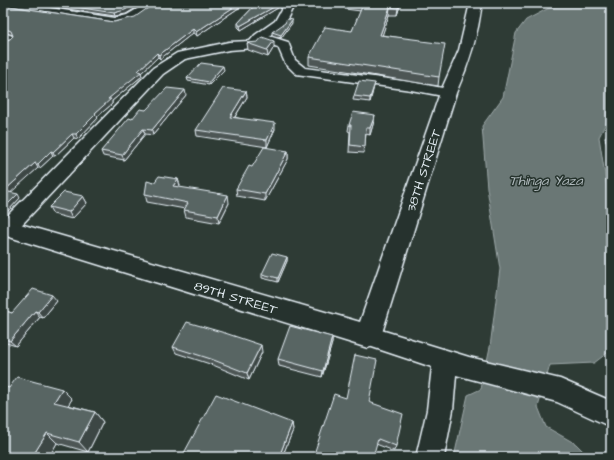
<svg xmlns="http://www.w3.org/2000/svg" width="614" height="460" font-family="'Architects Daughter',sans-serif">
<style>
.water{fill:#6b7775;stroke:#9da8a9}
.lines{fill:none;stroke-linecap:round;stroke-linejoin:round}
.minor-casing{stroke:#e8f1f8;stroke-width:3}
.secondary-casing{stroke:#e8f1f8;stroke-width:3}
.minor{fill:#26332d;fill-rule:evenodd}
.secondary{fill:#26332d;fill-rule:evenodd}
.wall{fill:#4d5755;stroke:#e8f1f8}
.shaded-wall{fill:#3e4745;stroke:#e8f1f8}
.building{fill:#596563;stroke:#e8f1f8}
.labels{text-anchor:middle;stroke-width:3;stroke-linejoin:round;paint-order:stroke}
.street-label{font-size:13px;fill:#e8f1f8;stroke:#26332d}
.water-label{font-size:14px;font-style:italic;fill:#b0babd;stroke:#26332d}
</style>
<rect width="100%" height="100%" fill="#2e3b35"/>
<filter id="ink" filterUnits="userSpaceOnUse"><feTurbulence type="fractalNoise" baseFrequency=".025" numOctaves="2"/><feDisplacementMap in="SourceGraphic" scale="8" xChannelSelector="R" yChannelSelector="G"/><feConvolveMatrix kernelMatrix="1 2 1 2 8 2 1 2 1" color-interpolation-filters="sRGB"/></filter>
<g filter="url(#ink)">
<polygon class="water" points="570,3 611,3 611,113 599,137 611,213 611,350 594,363 550,365 538,407 546,427 576,444 589,457 454,457 468,395 481,389 490,347 500,269 487,188 482,126 503,97 516,33 526,20 549,8"/>
<g class="lines">
<defs>
<g id="minor">
<polygon points="3,3 17,3 115,18 127,15 147,3 159,3 135,20 115,24 3,7"/>
<polygon points="285,3 295,3 284,25 269,36 288,42 295,60 305,68 411,82 453,90 455,93 453,96 448,97 411,90 296,74 285,63 278,47 262,42 258,47 254,48 229,50 185,59 163,74 14,233 7,235 3,234 3,220 153,68 177,53 229,42 250,41 255,35 275,21"/>
<polygon points="3,32 12,36 14,39 12,42 8,43 3,41"/>
<polygon points="368,326 469,357 560,379 611,401 611,427 557,402 456,375 453,410 444,457 416,457 427,410 432,367 360,343 357,336 360,329"/>
</g>
<path id="secondary" d="M470,3H482C478,35 469,64 456,93L381,336L377,344L368,348L3,235V219L360,322L440,93L459,50Z"/>
</defs>
<use href="#minor" class="minor-casing"/>
<use href="#secondary" class="secondary-casing"/>
<use href="#minor" class="minor"/>
<use href="#secondary" class="secondary"/>
</g>
<g class="wall">
<polygon points="27,3 144,3 126,14 115,16"/>
<polygon points="246,3 197,36 193,33 160,59 158,57 141,73 142,76 112,101 112,104 97,117 98,118 78,139 74,138 55,156 53,156 40,168 38,168 10,192 20,198 7,212 3,211 3,39 6,40 10,39 13,36 13,35 3,32 3,5 114,22"/>
<polygon points="257,3 284,3 281,6 241,30 238,27 238,23"/>
<polygon points="346,3 401,3 397,15 389,15 382,35 421,41 439,77 438,86 309,65 309,57 352,31 361,11 345,9"/>
<polygon points="292,23 281,38 272,35 272,32"/>
<polygon points="247,43 274,47 268,57 248,50"/>
<polygon points="224,70 209,85 188,81 187,78"/>
<polygon points="374,86 370,102 353,100 354,96"/>
<polygon points="246,91 247,97 235,117 275,129 267,147 197,136 196,130"/>
<polygon points="186,95 153,135 145,134 124,160 103,156 101,151 132,119 146,110"/>
<polygon points="374,121 370,135 366,134 364,153 349,152 350,132 348,131 349,125"/>
<polygon points="608,133 611,133 611,158 605,138"/>
<polygon points="288,151 288,159 265,201 237,196 236,189 252,167"/>
<polygon points="178,179 180,186 179,187 229,203 219,223 186,217 184,210 185,209 147,202 145,194 154,183"/>
<polygon points="83,196 87,203 72,219 53,214 49,207"/>
<polygon points="287,257 287,261 278,282 262,278 262,274"/>
<polygon points="57,301 43,318 40,317 16,346 3,342 3,310 12,313"/>
<polygon points="332,337 332,343 322,377 279,366 278,359"/>
<polygon points="173,347 262,352 249,380 213,365 176,353"/>
<polygon points="9,388 72,399 68,405 95,412 103,422 88,452 57,443 49,457"/>
<polygon points="369,402 396,446 394,451 376,444"/>
<polygon points="292,423 293,430 282,457 187,457 184,453"/>
</g>
<g class="shaded-wall">
<polygon points="137,3 144,3 126,14 115,16 114,13"/>
<polygon points="240,3 246,3 197,36 196,32"/>
<polygon points="281,3 284,3 281,6 241,30 240,26"/>
<polygon points="400,3 401,3 397,15 398,8"/>
<polygon points="390,7 389,15 380,42 380,35"/>
<polygon points="292,20 292,23 281,38 281,35"/>
<polygon points="193,29 193,33 160,59 159,55"/>
<polygon points="274,41 274,47 268,57 267,50"/>
<polygon points="157,53 158,57 141,73 142,76 112,101 112,104 97,117 98,118 78,139 76,134 108,99"/>
<polygon points="223,66 224,70 209,85 209,82"/>
<polygon points="375,83 374,86 370,102 370,98"/>
<polygon points="185,90 186,95 153,135 152,130"/>
<polygon points="246,91 247,97 231,123 230,117"/>
<polygon points="375,115 374,121 370,135 370,128"/>
<polygon points="275,123 275,129 267,147 267,140"/>
<polygon points="143,129 145,134 124,160 122,155"/>
<polygon points="72,134 74,138 55,156 53,152"/>
<polygon points="51,151 53,156 40,168 38,164"/>
<polygon points="288,151 288,159 265,201 265,194"/>
<polygon points="35,163 38,168 7,196 4,191"/>
<polygon points="178,179 180,186 175,193 173,186"/>
<polygon points="18,194 20,198 7,212 4,208"/>
<polygon points="228,195 229,203 219,223 218,216"/>
<polygon points="83,196 87,203 72,219 69,212"/>
<polygon points="287,257 287,261 278,282 278,278"/>
<polygon points="52,295 57,301 43,318 38,312"/>
<polygon points="35,311 40,317 16,346 10,341"/>
<polygon points="332,337 332,343 322,377 323,371"/>
<polygon points="261,345 262,352 249,380 247,373"/>
<polygon points="62,389 72,399 64,412 54,402"/>
<polygon points="95,412 103,422 88,452 79,442"/>
<polygon points="292,423 293,430 282,457 279,457"/>
<polygon points="47,433 57,443 49,457 32,457"/>
</g>
<g class="building">
<polygon points="50,3 137,3 125,10 114,13"/>
<polygon points="155,3 240,3 196,32 193,29 159,55 157,53 138,71 141,72 108,99 111,99 95,113 96,114 76,134 72,134 53,152 51,151 38,164 35,163 4,191 18,194 4,208 3,207 3,39 6,40 10,39 13,36 11,31 3,28 3,5 114,22 135,17"/>
<polygon points="257,3 281,3 240,26 238,23"/>
<polygon points="358,3 400,3 398,8 390,7 380,35 421,40 421,41 445,44 439,77 309,57 325,27 352,31 363,4"/>
<polygon points="287,19 292,20 281,35 272,32 285,23"/>
<polygon points="262,37 274,41 267,50 247,43 258,42"/>
<polygon points="201,63 223,66 209,82 187,78"/>
<polygon points="359,81 375,83 370,98 354,96"/>
<polygon points="167,88 185,90 152,130 143,129 122,155 101,151 129,118 132,119 140,109 146,110"/>
<polygon points="223,88 246,91 230,117 275,123 267,140 196,130"/>
<polygon points="353,112 375,115 370,128 366,128 365,147 350,145 351,125 349,125"/>
<polygon points="608,133 611,133 611,142"/>
<polygon points="264,147 288,151 265,194 236,189 249,166 252,167"/>
<polygon points="159,176 178,179 173,186 228,195 218,216 184,210 188,203 145,194 147,181 154,183"/>
<polygon points="64,192 83,196 69,212 49,207"/>
<polygon points="272,253 287,257 278,278 262,274"/>
<polygon points="33,289 52,295 38,312 35,311 10,341 3,338 3,310 12,313"/>
<polygon points="187,322 225,333 261,345 247,373 211,359 173,347"/>
<polygon points="290,326 332,337 323,371 278,359"/>
<polygon points="355,355 377,360 369,402 403,414 396,446 378,439 373,457 313,457 334,394 346,398"/>
<polygon points="17,377 62,389 54,402 95,412 79,442 47,433 32,457 3,457 3,386 9,388"/>
<polygon points="216,394 292,423 279,457 194,457 184,453"/>
</g>
</g>
<g class="labels">
<g class="street-label">
<text transform="translate(423 170) rotate(-72)" y="5">38TH STREET</text>
<text transform="translate(236 297) rotate(17)" y="5">89TH STREET</text>
</g>
<g class="water-label">
<text x="546" y="185">Thinga Yaza</text>
</g>
</g>
<rect width="614" height="460" fill="none" stroke="#26332d" stroke-width="16"/>
<rect x="8" y="8" width="598" height="444" fill="none" stroke="#e8f1f8" stroke-width="1.5" filter="url(#ink)"/>
</svg>
